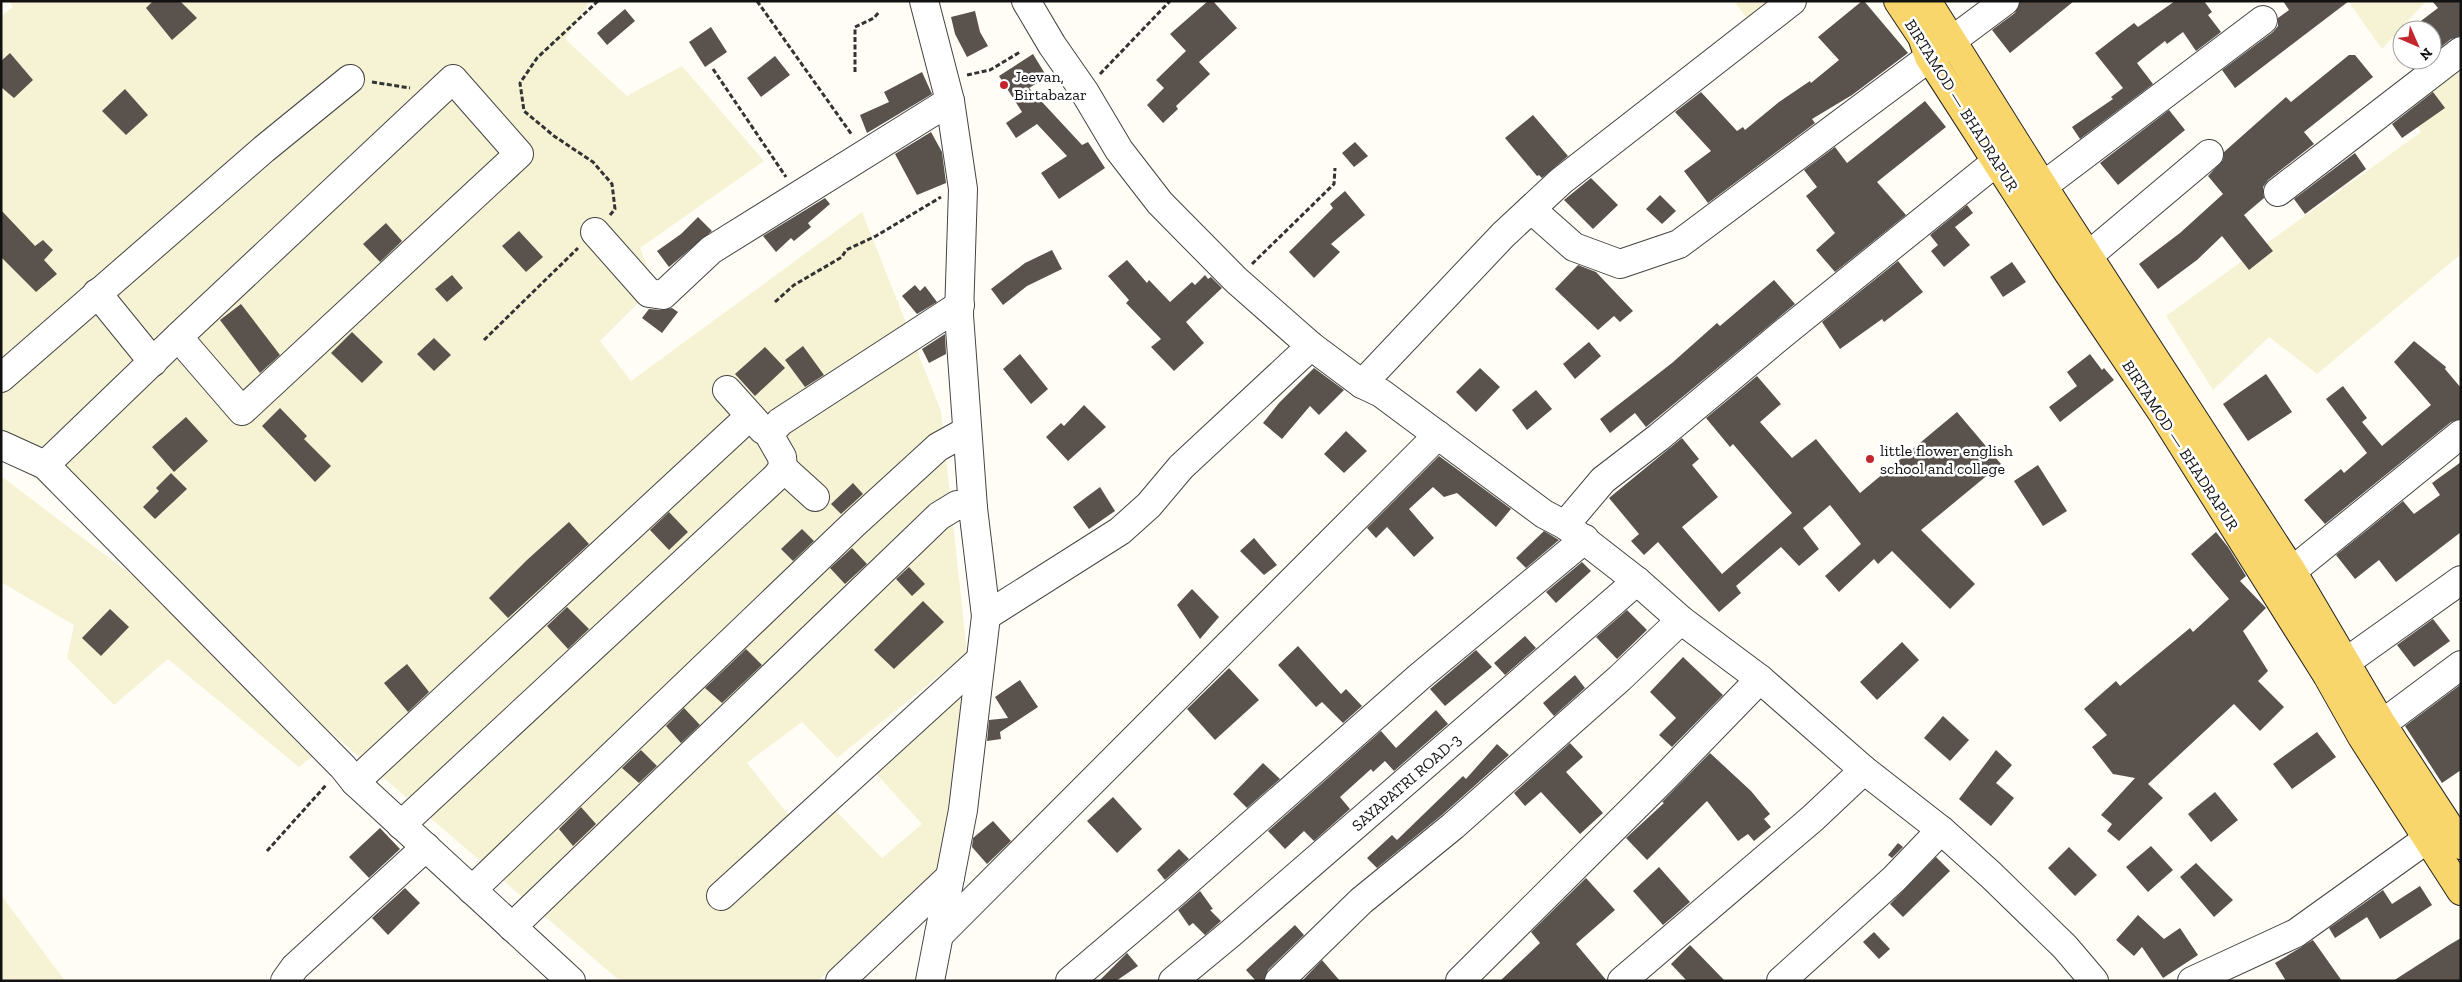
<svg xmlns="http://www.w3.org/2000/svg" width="2462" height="982" font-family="'Zilla Slab',serif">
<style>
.farmland{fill:#f6f3d4}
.building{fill:#5a524d}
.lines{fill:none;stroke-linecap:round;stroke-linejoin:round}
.minor-casing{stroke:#444;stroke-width:30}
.major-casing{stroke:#222;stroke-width:30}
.path{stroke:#333;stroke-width:3;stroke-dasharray:5 2.5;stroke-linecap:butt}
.minor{stroke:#fff;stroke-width:28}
.major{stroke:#f9d66b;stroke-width:28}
.poi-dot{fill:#c4262e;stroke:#fff;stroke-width:2}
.labels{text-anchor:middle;stroke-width:5;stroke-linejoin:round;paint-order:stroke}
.poi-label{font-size:16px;fill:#111;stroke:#fff;text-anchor:start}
.street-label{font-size:16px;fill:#111;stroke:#fff}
</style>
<rect width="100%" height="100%" fill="#fffdf5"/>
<g class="farmland">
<polygon points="9,1 590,1 565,39 627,96 682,66 764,161 640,248 655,286 600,341 631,381 862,212 941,411 967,653 837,758 802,722 747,763 802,832 831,806 882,858 922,824 871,768 970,682 953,795 938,868 818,981 620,981 1,449 1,16 13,7"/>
<polygon points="1734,1 1773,1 1749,21"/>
<polygon points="2348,1 2426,1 2382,49"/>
<polygon points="2461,70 2461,254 2317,374 2269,337 2213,390 2166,316 2421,132 2406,110"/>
<polygon points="1,476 200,627 324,748 299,767 168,659 114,705 67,658 74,625 1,582"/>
<polygon points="1,895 65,981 1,981"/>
</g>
<g class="building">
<polygon points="153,1 180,1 197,18 172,40 146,8"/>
<polygon points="1208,1 1213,1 1237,28 1199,62 1210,74 1176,106 1178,109 1163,123 1147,105 1164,88 1156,80 1186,51 1170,34"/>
<polygon points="1862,1 1864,1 1908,53 1852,95 1812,119 1815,123 1708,203 1684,171 1711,151 1675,112 1701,92 1737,131 1743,127 1745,130 1779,102 1810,81 1811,83 1839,60 1818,37"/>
<polygon points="2020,1 2074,1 2010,53 1992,30 2015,13"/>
<polygon points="2175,1 2204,1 2212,12 2208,15 2221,32 2196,51 2183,32 2167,44 2165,41 2137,63 2153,84 2080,139 2072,127 2113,99 2111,97 2123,88 2095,53 2134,23 2138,27"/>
<polygon points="2283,1 2349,1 2235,88 2222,70 2273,32 2278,26 2278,18 2289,10"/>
<polygon points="2432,1 2461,1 2461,36 2451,39 2432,54 2432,30 2409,30 2438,8"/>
<polygon points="625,9 635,21 607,45 597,33"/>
<polygon points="975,11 980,32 988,46 967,57 955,34 951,17"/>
<polygon points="711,27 727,52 705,67 689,42"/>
<polygon points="10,53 33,80 14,98 1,87 1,61"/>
<polygon points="1033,54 1047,77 1029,88 1082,145 1088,142 1105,168 1059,199 1041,173 1067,156 1037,124 1016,138 1006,123 1022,112 999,76"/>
<polygon points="2349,55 2355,55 2373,77 2304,132 2314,144 2268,180 2263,187 2264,198 2244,215 2273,251 2249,270 2222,236 2197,260 2158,289 2139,264 2180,233 2223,194 2208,176 2223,160 2224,152 2286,97 2291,102"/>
<polygon points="775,56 790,75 761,97 747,78"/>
<polygon points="922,72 932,94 867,133 860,115 889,102 884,92"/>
<polygon points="125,89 148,115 126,135 102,111"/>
<polygon points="2433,92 2445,108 2402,138 2392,124"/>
<polygon points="1925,101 1946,127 1877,182 1906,215 1835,272 1816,250 1835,233 1806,196 1817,187 1804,170 1835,147 1847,163"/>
<polygon points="2169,110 2185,130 2118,185 2100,163"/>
<polygon points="1533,115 1568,156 1542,178 1539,175 1537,176 1505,138"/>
<polygon points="931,132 942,152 946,183 917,195 895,154"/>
<polygon points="1355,142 1368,156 1354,167 1342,153"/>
<polygon points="2355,153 2366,169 2305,214 2294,199"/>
<polygon points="1591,178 1618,205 1593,229 1564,200"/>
<polygon points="1345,191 1365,215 1331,244 1340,252 1314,278 1289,252 1333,208 1330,204"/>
<polygon points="1660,195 1676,211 1662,224 1646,209"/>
<polygon points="825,198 830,204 808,223 811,227 794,241 791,238 776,252 763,236"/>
<polygon points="1967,205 1973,213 1955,227 1970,245 1944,267 1931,251 1938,245 1930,235"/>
<polygon points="1,210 35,246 43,240 53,250 44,260 57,274 36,292 1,257"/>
<polygon points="698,217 712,231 669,267 657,251 681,234"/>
<polygon points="386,223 402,241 380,262 363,244"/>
<polygon points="519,231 543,257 526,272 502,246"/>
<polygon points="1052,250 1062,269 1027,286 1003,305 991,289 1025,263"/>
<polygon points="1127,260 1147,283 1149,280 1170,302 1192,282 1195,285 1205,275 1208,279 1211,277 1222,288 1186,322 1204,343 1174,371 1151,347 1161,339 1126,303 1129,300 1108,276"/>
<polygon points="1898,261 1923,292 1884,322 1882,319 1840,349 1822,322"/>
<polygon points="2012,262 2026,282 2003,297 1990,277"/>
<polygon points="1578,265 1596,272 1633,311 1620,322 1614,316 1598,330 1555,289"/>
<polygon points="452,275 463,288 447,302 435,289"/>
<polygon points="1774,280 1795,304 1646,427 1635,413 1610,433 1600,419 1672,363 1717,323 1720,326"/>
<polygon points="915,285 920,291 925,286 937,302 917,314 902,296"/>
<polygon points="241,304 280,355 260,373 220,320"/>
<polygon points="672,308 678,312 662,333 642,318 649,309 661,310"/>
<polygon points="352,332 383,362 362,383 331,353"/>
<polygon points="945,334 946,354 929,363 922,349"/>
<polygon points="434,338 451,355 434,371 417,354"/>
<polygon points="2414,341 2446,367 2445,369 2461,388 2461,419 2451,422 2325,524 2304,500 2341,469 2344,473 2367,453 2326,399 2343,386 2367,418 2362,422 2382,446 2431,405 2394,362"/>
<polygon points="1589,342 1601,356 1575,379 1563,364"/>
<polygon points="803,346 824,375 805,387 785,360"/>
<polygon points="765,347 785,368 755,396 735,374"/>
<polygon points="1020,354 1048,389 1031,404 1003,369"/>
<polygon points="2090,354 2102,370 2104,368 2114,380 2060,422 2049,407 2077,386 2067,372"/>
<polygon points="1314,368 1344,390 1319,415 1310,406 1282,439 1263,423 1279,403"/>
<polygon points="1480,368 1500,387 1476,412 1456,392"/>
<polygon points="2266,374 2292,412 2248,441 2223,404"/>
<polygon points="1757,376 1781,404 1760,422 1792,458 1816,439 1860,493 1957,412 2001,464 1921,530 1975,584 1950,609 1892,551 1878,564 1874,559 1839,592 1825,576 1861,544 1830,505 1803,528 1819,549 1799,566 1781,547 1736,586 1741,593 1719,612 1658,542 1644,555 1631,541 1639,534 1609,498 1682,438 1699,459 1692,465 1718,497 1682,527 1722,574 1792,513 1733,444 1730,447 1706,418"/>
<polygon points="1536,390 1552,409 1527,430 1512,410"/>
<polygon points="1084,405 1106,427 1068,461 1046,437 1061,423 1064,426"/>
<polygon points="280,408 307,436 304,439 331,466 315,482 262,426"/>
<polygon points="186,417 208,441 174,472 152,447"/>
<polygon points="1346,431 1367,451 1344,473 1324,454"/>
<polygon points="1439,456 1511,509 1496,527 1457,493 1444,497 1433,487 1409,509 1434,538 1414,557 1387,527 1376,538 1367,528"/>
<polygon points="2461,462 2461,532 2396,582 2379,560 2355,579 2336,555 2403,501 2414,514 2440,495 2432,483"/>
<polygon points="2038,465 2067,511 2043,526 2014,481"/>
<polygon points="171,473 187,489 155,519 143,507 159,491 156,488"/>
<polygon points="853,483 863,494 841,514 831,504"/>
<polygon points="1100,487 1115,511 1089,529 1073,507"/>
<polygon points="669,512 688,532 669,550 650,530"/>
<polygon points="569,522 589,544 508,618 489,598 527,560"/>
<polygon points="802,529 814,541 793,561 781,549"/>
<polygon points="1544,531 1559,540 1526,568 1516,558"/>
<polygon points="2216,532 2228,547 2246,576 2240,581 2266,608 2243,631 2268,671 2258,681 2284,707 2260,731 2234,704 2148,784 2163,798 2119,841 2107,831 2112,824 2101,815 2135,778 2113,774 2092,747 2107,735 2084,709 2116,681 2120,686 2190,628 2193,632 2229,599 2191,554"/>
<polygon points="1254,538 1277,565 1264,575 1240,551"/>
<polygon points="852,548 867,564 845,584 830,568"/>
<polygon points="1582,562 1591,571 1556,603 1546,592"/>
<polygon points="909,567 925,584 912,596 896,579"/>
<polygon points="1192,589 1219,617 1200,639 1177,605"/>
<polygon points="923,601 944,622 894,669 874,650"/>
<polygon points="567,607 589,629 568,649 547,626"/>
<polygon points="110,609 129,627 101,656 82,638"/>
<polygon points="1627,610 1647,630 1617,659 1596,637"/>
<polygon points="2433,619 2450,641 2414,667 2397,645"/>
<polygon points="1525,636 1536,648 1505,675 1494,663"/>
<polygon points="1902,642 1919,660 1877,700 1860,682"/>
<polygon points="1298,646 1341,694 1346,689 1362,706 1343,723 1322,702 1316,707 1278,665"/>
<polygon points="746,649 762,665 722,703 705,688"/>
<polygon points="1476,650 1492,667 1445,706 1430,689"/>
<polygon points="1683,657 1723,695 1672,747 1659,735 1676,718 1650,692"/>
<polygon points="407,664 429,692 408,712 384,683"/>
<polygon points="1229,668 1259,700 1215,740 1187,709"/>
<polygon points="1575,675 1585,688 1554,716 1543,703"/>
<polygon points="1020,680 1038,707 1000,732 1001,739 987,741 989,720 1008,718 995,697"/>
<polygon points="2460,685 2461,770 2442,783 2405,726"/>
<polygon points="684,708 700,725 681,743 666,726"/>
<polygon points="1436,710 1448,724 1394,771 1385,761 1373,772 1371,769 1340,797 1350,809 1314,841 1304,831 1285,849 1268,831 1381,731 1396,748"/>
<polygon points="1943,716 1969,740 1950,761 1924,738"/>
<polygon points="2317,732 2336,757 2292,789 2273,764"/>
<polygon points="1570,743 1583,757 1566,772 1603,813 1580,834 1541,792 1525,806 1514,793"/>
<polygon points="1497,744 1509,755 1443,814 1377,868 1367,858 1392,835 1397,840 1463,776 1466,779"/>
<polygon points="641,750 657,766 639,783 622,768"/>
<polygon points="1996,750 2012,765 1996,783 2014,798 1991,826 1959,799"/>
<polygon points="1710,753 1751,791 1770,814 1764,819 1771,827 1754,841 1748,834 1738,841 1707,801 1647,860 1626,838 1664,803 1662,802"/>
<polygon points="1263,763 1280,779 1247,808 1233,794"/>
<polygon points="2215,792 2238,820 2211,842 2188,814"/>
<polygon points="1113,797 1142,829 1117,853 1087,821"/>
<polygon points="581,807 596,824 573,846 559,829"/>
<polygon points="993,821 1011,841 987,864 972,847 973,838"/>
<polygon points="380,828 400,849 369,878 349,857"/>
<polygon points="1898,843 1903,847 1892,858 1888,855"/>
<polygon points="2151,846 2173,870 2148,892 2126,867"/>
<polygon points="2069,847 2097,875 2075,896 2048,868"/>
<polygon points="1179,849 1189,859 1165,880 1157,870"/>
<polygon points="1936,857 1950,871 1903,917 1890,904"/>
<polygon points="2196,863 2233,900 2214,917 2180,877"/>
<polygon points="1659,867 1690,902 1663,925 1633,891"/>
<polygon points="1586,878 1615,910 1576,944 1607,981 1500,981 1540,943 1531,932"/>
<polygon points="2420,886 2432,905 2380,939 2367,917 2335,938 2329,928 2383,890 2392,904"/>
<polygon points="405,888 420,903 388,935 372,918"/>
<polygon points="1200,891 1213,909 1210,910 1221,921 1205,935 1193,923 1189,926 1178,910"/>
<polygon points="2138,915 2164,939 2180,928 2198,955 2163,978 2142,947 2134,956 2116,940"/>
<polygon points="1295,925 1304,935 1268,970 1264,981 1256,981 1246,970"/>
<polygon points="1874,932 1890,949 1879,959 1863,942"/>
<polygon points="2461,938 2461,981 2393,981 2449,945"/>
<polygon points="2313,940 2342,981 2286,981 2275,963"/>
<polygon points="1690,945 1725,981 1687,981 1671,964"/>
<polygon points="1127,953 1138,966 1116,981 1099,981"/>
<polygon points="1322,960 1340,981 1302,981"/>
</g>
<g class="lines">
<defs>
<g id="minor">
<polyline points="924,1 950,101 963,189 959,315 973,508 986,616 963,810 930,981"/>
<polyline points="1026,1 1052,45 1084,91 1119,150 1160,203 1236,280 1311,346 1362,384 1381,393 1544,514 1565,525"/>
<polyline points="1996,162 1785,332 1659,437 1603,480 1565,525 1637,581 1681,620 1760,679 1864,770 1941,830 1991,875 2065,947 2094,981"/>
<polyline points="2043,186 2263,20"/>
<polyline points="2278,192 2461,51"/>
<polyline points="1531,209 1574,247 1620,264 1679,244 2005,1"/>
<polyline points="595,232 649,293 663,295 711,250 950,101"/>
<polyline points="2088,256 2209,154"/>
<polyline points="97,293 153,362"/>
<polyline points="1,378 264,149 350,79"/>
<polyline points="1362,384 1503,235 1561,181 1792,1"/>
<polyline points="727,390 763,430"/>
<polyline points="1,445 45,465 343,767 355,782 571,981"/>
<polyline points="45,465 178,337 242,411 519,154 453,79 178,337"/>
<polyline points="783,468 815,497"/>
<polyline points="2292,571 2461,434"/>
<polyline points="986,616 1120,531 1149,505 1181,467 1311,346"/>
<polyline points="2346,662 2461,580"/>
<polyline points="2382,724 2461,665"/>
<polyline points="355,782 750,416"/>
<polyline points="401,825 776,477 783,468 782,457 771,438 772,431 780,422 960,305"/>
<polyline points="472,890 855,523 938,447 967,431"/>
<polyline points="721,896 980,660"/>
<polyline points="512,927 939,516 957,505 973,508"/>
<polyline points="939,935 1438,435"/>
<polyline points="285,981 295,967 426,847"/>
<polyline points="840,981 950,877"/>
<polyline points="1070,981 1175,892 1419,677 1585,539"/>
<polyline points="1173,981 1230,934 1637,581"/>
<polyline points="1279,981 1361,901 1453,826 1620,678 1681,620"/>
<polyline points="1460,981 1666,776 1760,679"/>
<polyline points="1622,981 1813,818 1864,770"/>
<polyline points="1781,981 1894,879 1941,830"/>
<polyline points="2192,981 2296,933 2427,839"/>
</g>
<g id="major">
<polyline points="1898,1 1922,37 1929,57 2067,271 2163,414 2327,675 2362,737 2461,891"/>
<polyline points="1927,1 2043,186 2292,571 2382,724 2461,845"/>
</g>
</defs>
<use href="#minor" class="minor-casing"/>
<use href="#major" class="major-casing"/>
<g class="path">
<polyline points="598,1 537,58 520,83 524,111 554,136 593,162 612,184 615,209 610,215"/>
<polyline points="757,1 852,135"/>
<polyline points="713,69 786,177"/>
<polyline points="855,72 855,27 874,18 879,12"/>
<polyline points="1100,74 1170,1"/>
<polyline points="967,75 990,70 1020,52"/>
<polyline points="372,82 410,88"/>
<polyline points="1252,264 1334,184 1335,168"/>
<polyline points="775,302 794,285 842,257 846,250 876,236 941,197"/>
<polyline points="484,340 578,248"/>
<polyline points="267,851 327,784"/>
</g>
<use href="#minor" class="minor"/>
<use href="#major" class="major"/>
</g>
<g class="poi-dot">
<circle cx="1004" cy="85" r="5"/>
<circle cx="1870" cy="459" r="5"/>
</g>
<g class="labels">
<g class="poi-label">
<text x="1014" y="82">Jeevan,<tspan x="1014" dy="18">Birtabazar</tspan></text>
<text x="1880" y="456">little flower english<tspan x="1880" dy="18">school and college</tspan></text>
</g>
<g class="street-label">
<text transform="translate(1962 105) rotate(58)" y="6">BIRTAMOD — BHADRAPUR</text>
<text transform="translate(2181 445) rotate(57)" y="6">BIRTAMOD — BHADRAPUR</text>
<text transform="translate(1406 782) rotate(-41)" y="6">SAYAPATRI ROAD-3</text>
</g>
</g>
<rect width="2462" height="982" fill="none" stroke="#111111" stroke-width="5"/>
<g transform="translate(2417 45) rotate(135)"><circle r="24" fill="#ffffff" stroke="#a0a0a0"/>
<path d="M0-4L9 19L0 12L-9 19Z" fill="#c4262e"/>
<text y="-8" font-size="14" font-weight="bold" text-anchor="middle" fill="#111111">N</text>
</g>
</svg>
